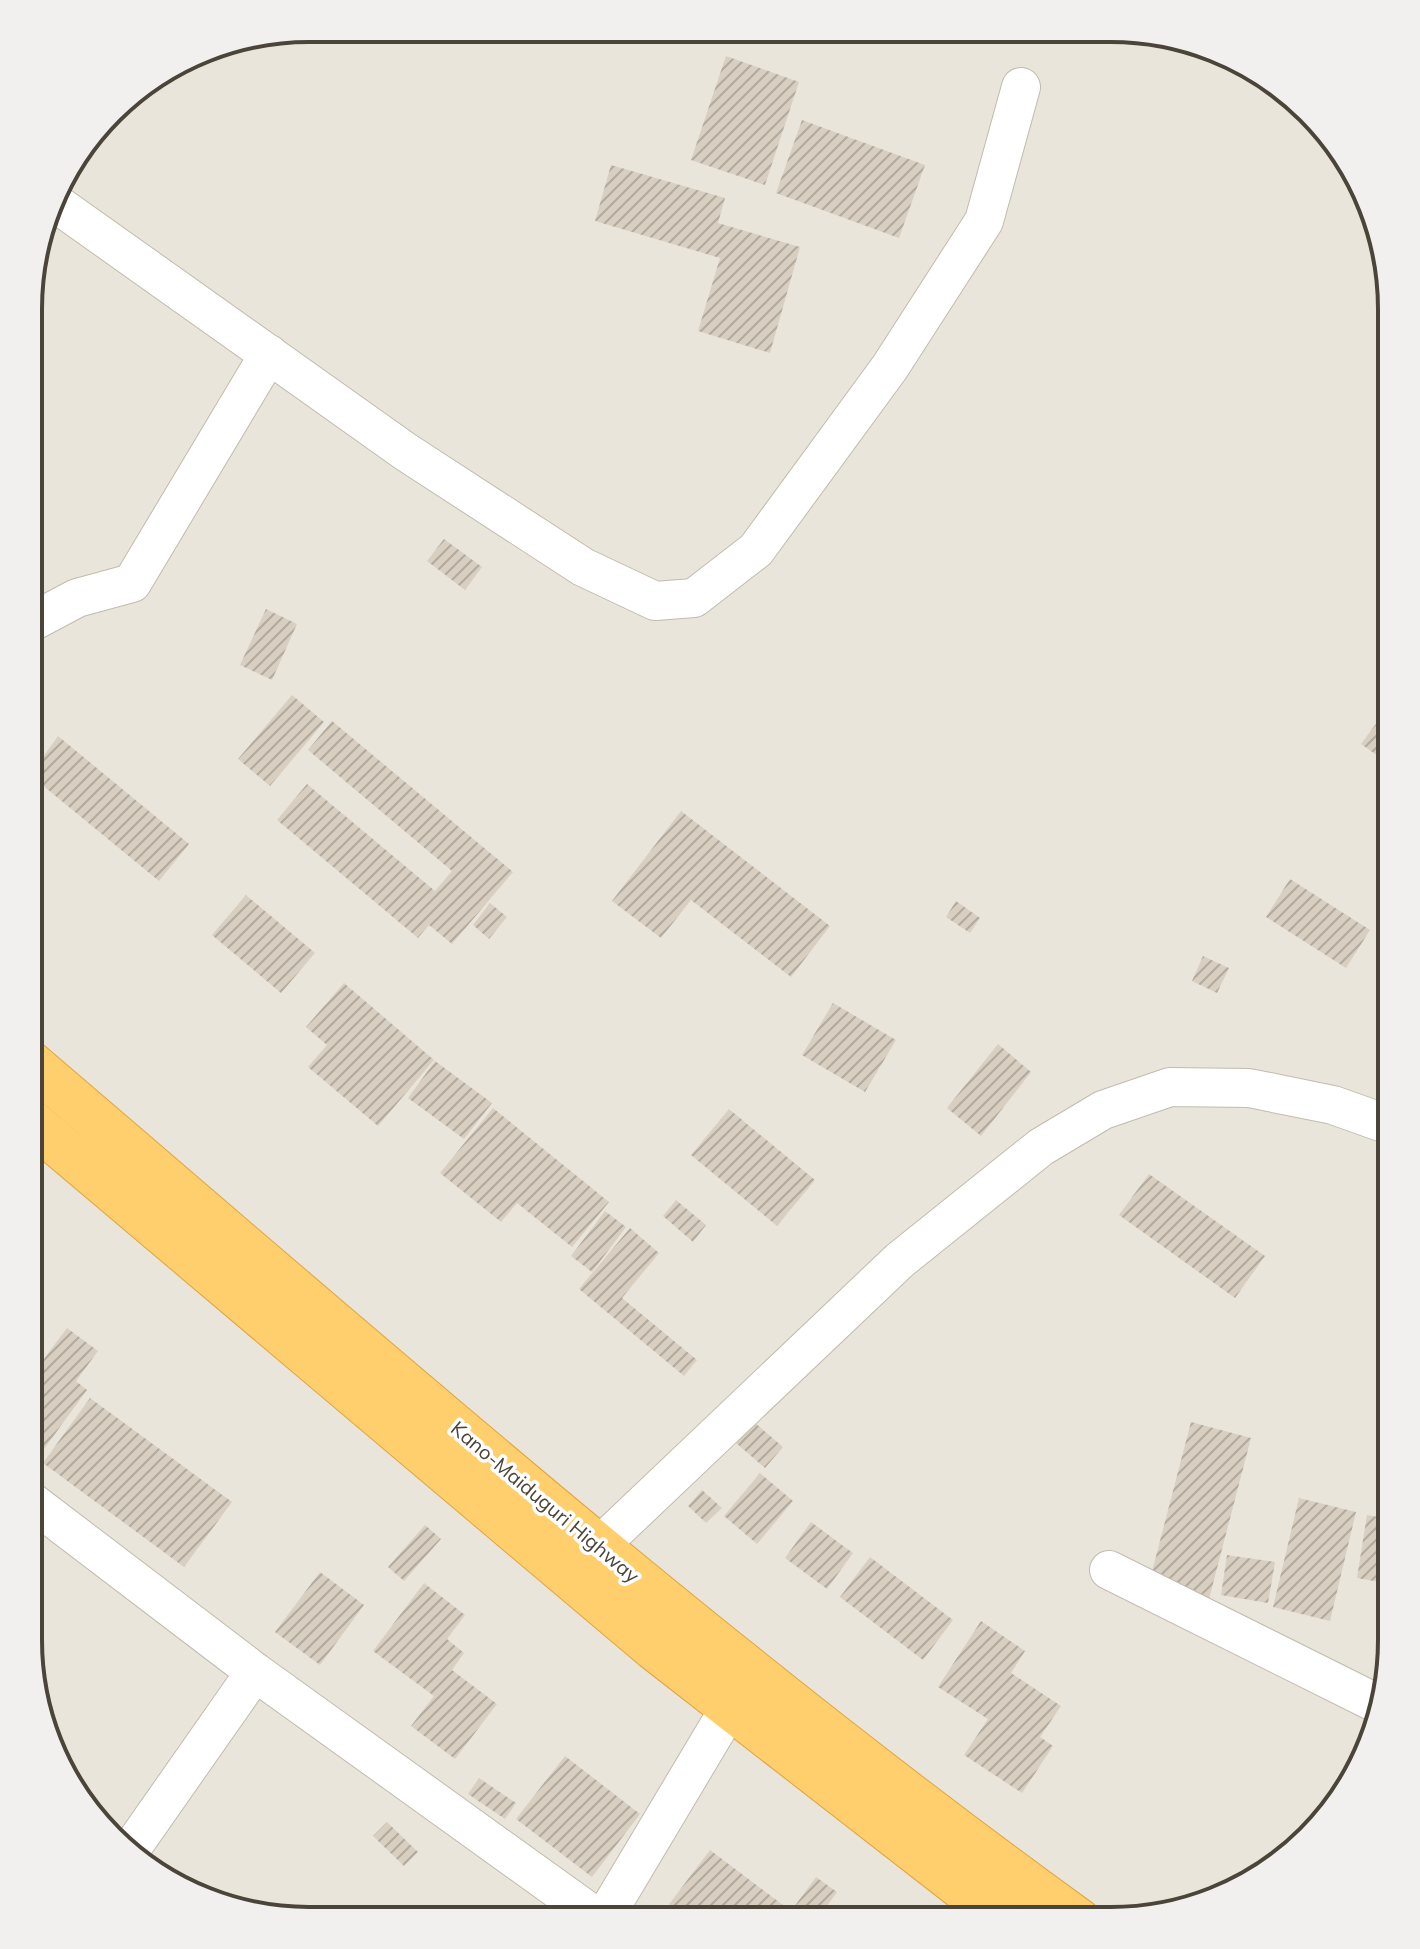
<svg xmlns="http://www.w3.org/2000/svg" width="1420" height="1949" font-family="Mulish,sans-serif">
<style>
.residential{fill:#eae5da}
.building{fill:url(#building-hatch)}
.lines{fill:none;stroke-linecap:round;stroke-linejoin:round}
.minor-casing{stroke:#c2bbae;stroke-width:40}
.highway-casing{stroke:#e0a43c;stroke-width:46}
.minor{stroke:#fff;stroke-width:38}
.highway{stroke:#ffcf6e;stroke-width:44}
.labels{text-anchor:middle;stroke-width:7;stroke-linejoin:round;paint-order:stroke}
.street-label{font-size:20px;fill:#4b4439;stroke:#fff}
.rim{fill:none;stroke:#4b4439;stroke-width:4}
</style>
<defs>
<pattern id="building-hatch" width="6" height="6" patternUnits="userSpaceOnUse" patternTransform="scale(2)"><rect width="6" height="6" fill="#d8cfc1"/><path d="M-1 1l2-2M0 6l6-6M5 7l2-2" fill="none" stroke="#b1aa9e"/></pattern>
</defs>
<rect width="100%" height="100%" fill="#f6f3ec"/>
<polygon class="residential" points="309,28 1148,30 1282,86 1363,184 1392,309 1391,1659 1344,1796 1236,1892 1111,1921 273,1919 153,1873 57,1765 28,1640 30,272 65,169 124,97 218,43"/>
<g class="building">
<polygon points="726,56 799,82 765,185 691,160"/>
<polygon points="802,120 925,165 899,238 776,193"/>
<polygon points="611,165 725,198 718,223 800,247 770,353 698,331 720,258 595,221"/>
<polygon points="444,539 482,567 465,590 427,561"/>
<polygon points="266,609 297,624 272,680 240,665"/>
<polygon points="292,695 324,722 270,786 238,759"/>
<polygon points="1392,702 1392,766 1361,744"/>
<polygon points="332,721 513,872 452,944 429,925 418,938 277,820 307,784 435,891 452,871 308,750"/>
<polygon points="58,736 189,844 159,881 30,775"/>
<polygon points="681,811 830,926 791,977 691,900 661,938 612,901"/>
<polygon points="1290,879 1370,930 1346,968 1266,917"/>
<polygon points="246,895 315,953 281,993 212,935"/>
<polygon points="956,901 980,918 970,933 946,917"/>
<polygon points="490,903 507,917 489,939 473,925"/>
<polygon points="1203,956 1229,968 1217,993 1192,981"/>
<polygon points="344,983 434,1060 378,1126 308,1067 327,1045 306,1027"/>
<polygon points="833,1003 896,1040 865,1092 802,1055"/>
<polygon points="998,1044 1031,1072 981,1136 947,1108"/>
<polygon points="435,1061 492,1103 464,1139 408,1098"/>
<polygon points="493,1108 609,1202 572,1247 517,1203 501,1222 440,1173"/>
<polygon points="729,1109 815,1180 777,1226 691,1155"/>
<polygon points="1149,1174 1265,1256 1235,1298 1119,1215"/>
<polygon points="676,1200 706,1225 693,1242 663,1216"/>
<polygon points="605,1211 626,1227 592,1272 571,1256"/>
<polygon points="630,1228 659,1253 622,1298 697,1360 684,1376 579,1289"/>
<polygon points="67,1328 98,1351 76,1381 87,1390 44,1449 28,1437 28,1380"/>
<polygon points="90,1398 232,1502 184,1567 43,1463"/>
<polygon points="754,1422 783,1447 765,1468 736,1443"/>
<polygon points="1191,1422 1251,1438 1209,1599 1149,1583"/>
<polygon points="760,1473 793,1501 757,1544 724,1516"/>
<polygon points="702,1490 722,1508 706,1523 688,1506"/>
<polygon points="1299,1498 1356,1512 1330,1621 1273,1607"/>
<polygon points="1367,1515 1391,1519 1391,1584 1357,1578"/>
<polygon points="811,1522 853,1553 827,1589 785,1558"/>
<polygon points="425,1525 441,1539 404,1581 388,1567"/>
<polygon points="1227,1555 1275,1562 1268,1603 1221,1595"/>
<polygon points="870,1557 953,1620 923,1660 840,1597"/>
<polygon points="320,1572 364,1605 320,1665 275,1632"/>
<polygon points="424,1583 465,1615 447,1639 464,1653 452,1670 497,1704 455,1759 411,1726 434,1696 373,1651"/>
<polygon points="981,1621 1025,1651 1011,1673 1061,1706 1040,1737 1053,1746 1022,1793 964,1755 988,1719 938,1687"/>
<polygon points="1377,1668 1387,1671 1376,1703 1371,1701"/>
<polygon points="565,1756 640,1814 592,1877 516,1819"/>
<polygon points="479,1778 516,1803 505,1819 468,1794"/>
<polygon points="387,1822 418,1852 404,1866 373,1836"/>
<polygon points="710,1850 803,1920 667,1920 661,1915"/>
<polygon points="816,1877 837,1892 817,1920 813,1920 794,1907"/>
</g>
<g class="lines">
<defs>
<g id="minor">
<polyline points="54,202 406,452 583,567 655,601 694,598 756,550 890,367 984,221 1021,87"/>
<polyline points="30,623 77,598 132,583 269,354"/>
<polyline points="28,1499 255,1672 600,1920"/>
<polyline points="598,1547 900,1260 1041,1147 1103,1110 1170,1087 1249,1088 1333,1105 1392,1126"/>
<polyline points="1109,1570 1376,1703"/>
<polyline points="131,1849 255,1672"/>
<polyline points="603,1920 729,1709 748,1685"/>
</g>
<g id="highway">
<path d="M29,1062C373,1356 712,1656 1079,1921"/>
<polyline points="29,1120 654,1648 1005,1921"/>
</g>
</defs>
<use href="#minor" class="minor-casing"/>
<use href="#highway" class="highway-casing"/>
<use href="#minor" class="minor"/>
<use href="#highway" class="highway"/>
</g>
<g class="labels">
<g class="street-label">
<text transform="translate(545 1502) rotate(40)" y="7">Kano-Maiduguri Highway</text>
</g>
</g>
<path d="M0 0H1420V1949H0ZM309 42H1111A267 267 0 0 1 1378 309V1640A267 267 0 0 1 1111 1907H309A267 267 0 0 1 42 1640V309A267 267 0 0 1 309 42Z" fill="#f1f0ef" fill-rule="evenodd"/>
<path class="rim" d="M309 42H1111A267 267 0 0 1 1378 309V1640A267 267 0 0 1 1111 1907H309A267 267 0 0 1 42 1640V309A267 267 0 0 1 309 42Z"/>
</svg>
